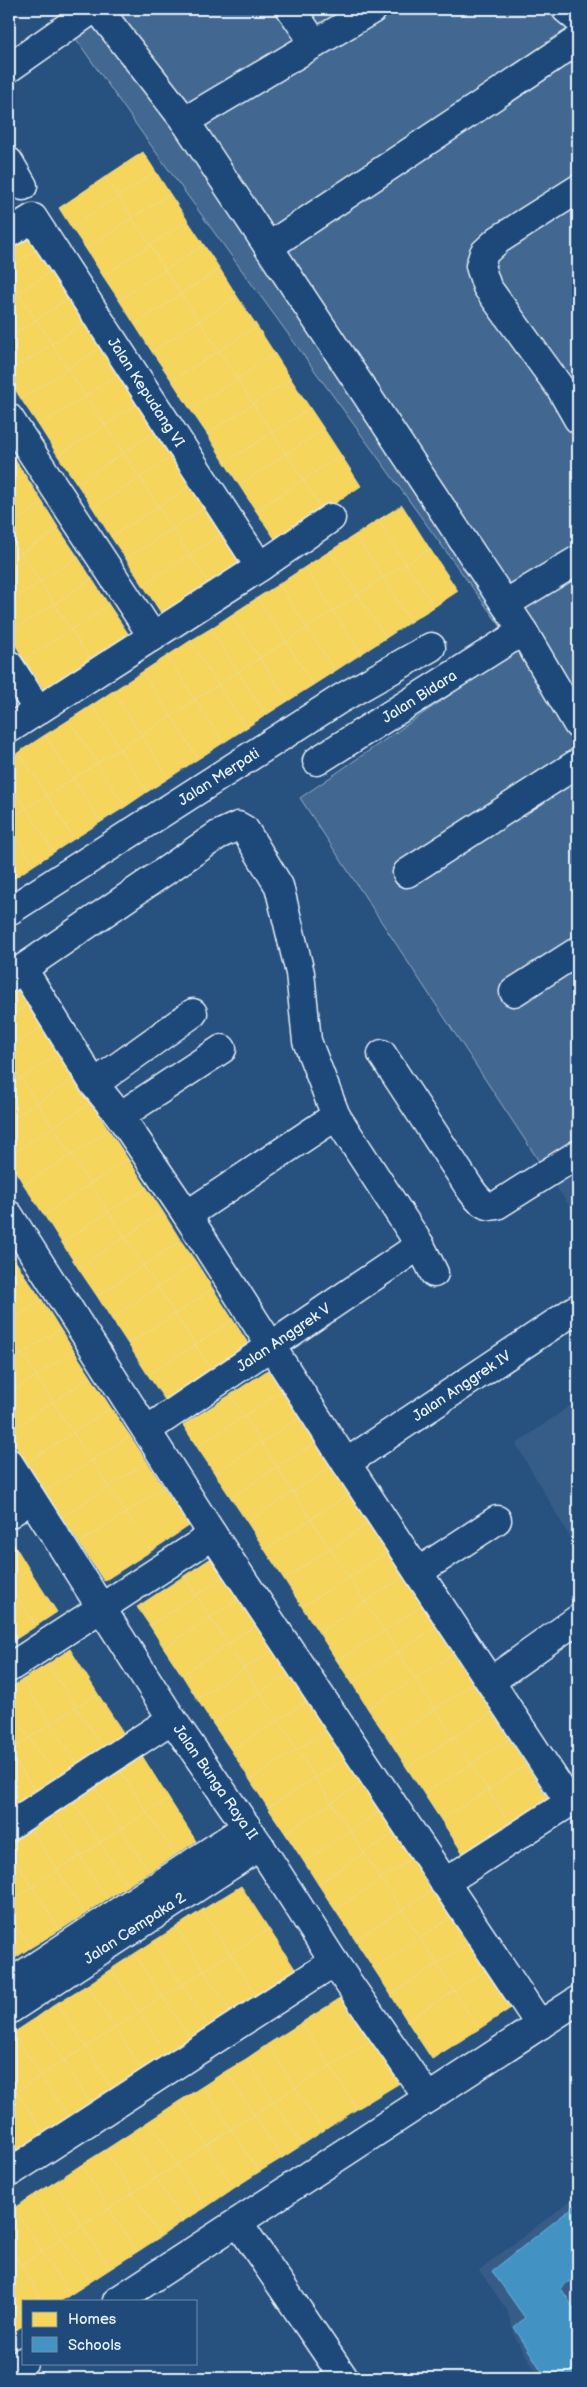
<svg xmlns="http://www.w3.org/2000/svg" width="587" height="2387" font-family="'Balsamiq Sans',sans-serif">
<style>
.built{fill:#355d88}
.green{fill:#436891;stroke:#96acc4}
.homes{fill:#f6d55c;stroke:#f2dd8b}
.schools{fill:#4393c3;stroke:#74afd3}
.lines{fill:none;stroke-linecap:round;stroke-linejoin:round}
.minor-casing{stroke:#e8f1f8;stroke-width:31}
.major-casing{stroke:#e8f1f8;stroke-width:31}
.minor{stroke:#1f4a7a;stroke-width:28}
.major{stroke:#1f4a7a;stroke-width:28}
.labels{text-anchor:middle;stroke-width:5;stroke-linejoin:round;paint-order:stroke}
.street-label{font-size:15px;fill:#e8f1f8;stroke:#1f4a7a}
</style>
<rect width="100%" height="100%" fill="#27517f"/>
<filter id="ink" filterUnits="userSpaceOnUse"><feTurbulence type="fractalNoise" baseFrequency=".02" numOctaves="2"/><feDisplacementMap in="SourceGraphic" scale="10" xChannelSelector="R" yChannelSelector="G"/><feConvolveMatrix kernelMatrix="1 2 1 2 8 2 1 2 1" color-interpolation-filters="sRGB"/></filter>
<g filter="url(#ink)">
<g class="built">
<polygon points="578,1168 578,1218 554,1184"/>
<polygon points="578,1400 578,1551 516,1444"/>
<polygon points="578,2195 578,2378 540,2378 516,2339 507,2310 479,2270"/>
</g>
<polygon class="green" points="55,9 578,9 578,1168 554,1184 300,798 517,649 142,133"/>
<g class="homes">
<polygon points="143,152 156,172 118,196 105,177"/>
<polygon points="156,172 170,194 132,218 118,196"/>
<polygon points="105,177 118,196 71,227 59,208"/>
<polygon points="170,194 188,221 150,245 132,218"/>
<polygon points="118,196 132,218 86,249 71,227"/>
<polygon points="132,218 150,245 103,276 86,249"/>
<polygon points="188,221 204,245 165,270 150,245"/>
<polygon points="30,226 43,246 9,268 9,240"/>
<polygon points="150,245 165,270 119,300 103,276"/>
<polygon points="204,245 220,269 181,294 165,270"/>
<polygon points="43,246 56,268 18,293 9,278 9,268"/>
<polygon points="56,268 74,295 36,320 18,293"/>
<polygon points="220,269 237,296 199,321 181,294"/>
<polygon points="165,270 181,294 135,325 119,300"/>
<polygon points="9,278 18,293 9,299"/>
<polygon points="18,293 36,320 9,338 9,299"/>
<polygon points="181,294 199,321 152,352 135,325"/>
<polygon points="74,295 90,319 52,344 36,320"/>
<polygon points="237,296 257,326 219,351 199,321"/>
<polygon points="90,319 106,344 68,369 52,344"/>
<polygon points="36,320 52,344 9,372 9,338"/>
<polygon points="199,321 219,351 172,381 152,352"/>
<polygon points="257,326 275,354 237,379 219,351"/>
<polygon points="52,344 68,369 21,399 9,379 9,372"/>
<polygon points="106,344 124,371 85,396 68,369"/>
<polygon points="219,351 237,379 190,409 172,381"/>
<polygon points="275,354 291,379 253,404 237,379"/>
<polygon points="68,369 85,396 39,426 21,399"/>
<polygon points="124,371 143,400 105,425 85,396"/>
<polygon points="237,379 253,404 207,434 190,409"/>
<polygon points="291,379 310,408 272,433 253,404"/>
<polygon points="85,396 105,425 58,456 39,426"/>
<polygon points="143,400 161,428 123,453 105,425"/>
<polygon points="253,404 272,433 225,463 207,434"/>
<polygon points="310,408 324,429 286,454 272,433"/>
<polygon points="105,425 123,453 77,484 58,456"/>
<polygon points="161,428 178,453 140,478 123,453"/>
<polygon points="324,429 341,455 303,480 286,454"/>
<polygon points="272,433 286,454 239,485 225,463"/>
<polygon points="9,451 25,475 9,486"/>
<polygon points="123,453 140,478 93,508 77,484"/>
<polygon points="178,453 196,482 158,507 140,478"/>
<polygon points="286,454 303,480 256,511 239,485"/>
<polygon points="341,455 361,486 323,511 303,480"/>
<polygon points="25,475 43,503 9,526 9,486"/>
<polygon points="140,478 158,507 111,537 93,508"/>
<polygon points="303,480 323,511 277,542 256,511"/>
<polygon points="196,482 211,504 172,529 158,507"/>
<polygon points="43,503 59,529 21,553 9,534 9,526"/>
<polygon points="211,504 227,530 189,555 172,529"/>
<polygon points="402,505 430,549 406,564 378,520"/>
<polygon points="158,507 172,529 126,559 111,537"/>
<polygon points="378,520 406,564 383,578 355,535"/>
<polygon points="59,529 78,557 40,582 21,553"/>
<polygon points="172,529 189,555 143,585 126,559"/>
<polygon points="227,530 248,560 210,585 189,555"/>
<polygon points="9,534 21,553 9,562"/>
<polygon points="355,535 383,578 358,595 330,551"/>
<polygon points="430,549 458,591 434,607 406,564"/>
<polygon points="330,551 358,595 333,611 305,567"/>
<polygon points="21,553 40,582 9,602 9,562"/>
<polygon points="189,555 210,585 163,616 143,585"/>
<polygon points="78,557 92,579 54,604 40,582"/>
<polygon points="406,564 434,607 410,622 383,578"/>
<polygon points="305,567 333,611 307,628 279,584"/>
<polygon points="383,578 410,622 386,638 358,595"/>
<polygon points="92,579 109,605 71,630 54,604"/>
<polygon points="40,582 54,604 9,633 9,602"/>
<polygon points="279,584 307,628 286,642 257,598"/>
<polygon points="358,595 386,638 361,654 333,611"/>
<polygon points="257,598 286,642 260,658 231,615"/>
<polygon points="54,604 71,630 24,660 9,633"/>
<polygon points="109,605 129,635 91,660 71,630"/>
<polygon points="333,611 361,654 335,671 307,628"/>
<polygon points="231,615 260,658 238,672 210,629"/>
<polygon points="307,628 335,671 313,685 286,642"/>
<polygon points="210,629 238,672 218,685 190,641"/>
<polygon points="71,630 91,660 45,691 24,660"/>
<polygon points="190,641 218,685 195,700 167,656"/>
<polygon points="286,642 313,685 288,701 260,658"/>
<polygon points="167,656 195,700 171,716 142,672"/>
<polygon points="260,658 288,701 266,715 238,672"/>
<polygon points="142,672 171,716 141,735 113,691"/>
<polygon points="238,672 266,715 246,728 218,685"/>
<polygon points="218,685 246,728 223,743 195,700"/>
<polygon points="113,691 141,735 120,749 92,705"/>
<polygon points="195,700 223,743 198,759 171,716"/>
<polygon points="92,705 120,749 97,763 69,720"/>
<polygon points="171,716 198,759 169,778 141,735"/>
<polygon points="69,720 97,763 73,779 45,735"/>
<polygon points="45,735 73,779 47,796 19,752"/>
<polygon points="141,735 169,778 147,792 120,749"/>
<polygon points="120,749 147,792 125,807 97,763"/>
<polygon points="19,752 47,796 26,809 9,782 9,759"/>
<polygon points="97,763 125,807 101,822 73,779"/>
<polygon points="73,779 101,822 74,839 47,796"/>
<polygon points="9,782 26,809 9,820"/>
<polygon points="47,796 74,839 54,852 26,809"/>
<polygon points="26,809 54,852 34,865 9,826 9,820"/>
<polygon points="9,826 34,865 13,879 9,873"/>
<polygon points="15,986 27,1005 9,1017 9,990"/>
<polygon points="27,1005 42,1027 9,1048 9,1017"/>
<polygon points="42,1027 59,1054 21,1079 9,1060 9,1048"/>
<polygon points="59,1054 75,1078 37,1103 21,1079"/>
<polygon points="9,1060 21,1079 9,1087"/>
<polygon points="75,1078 91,1103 53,1127 37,1103"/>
<polygon points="21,1079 37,1103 9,1121 9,1087"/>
<polygon points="37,1103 53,1127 9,1156 9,1121"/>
<polygon points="91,1103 109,1130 71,1155 53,1127"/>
<polygon points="53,1127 71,1155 24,1185 9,1161 9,1156"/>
<polygon points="109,1130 128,1159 90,1184 71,1155"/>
<polygon points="71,1155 90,1184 44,1215 24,1185"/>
<polygon points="128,1159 147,1188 108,1212 90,1184"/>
<polygon points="90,1184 108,1212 62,1243 44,1215"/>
<polygon points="147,1188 163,1212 125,1237 108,1212"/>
<polygon points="108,1212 125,1237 78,1268 62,1243"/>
<polygon points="163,1212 181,1241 143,1266 125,1237"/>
<polygon points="125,1237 143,1266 97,1296 78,1268"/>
<polygon points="181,1241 196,1262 158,1287 143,1266"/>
<polygon points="9,1251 25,1276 9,1286"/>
<polygon points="196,1262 213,1289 175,1314 158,1287"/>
<polygon points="143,1266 158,1287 111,1318 97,1296"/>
<polygon points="25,1276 42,1300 9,1322 9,1286"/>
<polygon points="158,1287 175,1314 128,1344 111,1318"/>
<polygon points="213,1289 233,1320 195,1345 175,1314"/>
<polygon points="42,1300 60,1329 22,1354 9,1334 9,1322"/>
<polygon points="175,1314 195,1345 148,1375 128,1344"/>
<polygon points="233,1320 251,1348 213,1372 195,1345"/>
<polygon points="60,1329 74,1351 36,1376 22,1354"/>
<polygon points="9,1334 22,1354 9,1362"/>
<polygon points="195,1345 213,1372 167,1403 148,1375"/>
<polygon points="74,1351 91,1377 53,1402 36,1376"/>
<polygon points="22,1354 36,1376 9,1394 9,1362"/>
<polygon points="268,1370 282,1391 244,1416 230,1395"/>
<polygon points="36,1376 53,1402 9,1431 9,1394"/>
<polygon points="91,1377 111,1408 73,1433 53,1402"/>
<polygon points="282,1391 299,1418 261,1443 244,1416"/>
<polygon points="230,1395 244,1416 197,1447 183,1425"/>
<polygon points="53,1402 73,1433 26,1463 9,1435 9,1431"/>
<polygon points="111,1408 130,1436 92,1461 73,1433"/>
<polygon points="244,1416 261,1443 215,1474 197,1447"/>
<polygon points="299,1418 315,1443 277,1467 261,1443"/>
<polygon points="73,1433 92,1461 45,1491 26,1463"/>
<polygon points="130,1436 147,1462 108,1487 92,1461"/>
<polygon points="261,1443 277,1467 231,1498 215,1474"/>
<polygon points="315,1443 331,1467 293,1492 277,1467"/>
<polygon points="92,1461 108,1487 62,1517 45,1491"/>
<polygon points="147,1462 164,1488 126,1513 108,1487"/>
<polygon points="277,1467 293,1492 247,1522 231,1498"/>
<polygon points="331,1467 349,1494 311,1519 293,1492"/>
<polygon points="108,1487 126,1513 79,1543 62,1517"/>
<polygon points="164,1488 189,1526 151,1551 126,1513"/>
<polygon points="293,1492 311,1519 265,1550 247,1522"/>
<polygon points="349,1494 368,1524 330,1549 311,1519"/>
<polygon points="126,1513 151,1551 104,1581 79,1543"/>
<polygon points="311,1519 330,1549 284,1579 265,1550"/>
<polygon points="368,1524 387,1552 349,1577 330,1549"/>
<polygon points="9,1536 29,1569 9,1583"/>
<polygon points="330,1549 349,1577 302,1607 284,1579"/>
<polygon points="222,1551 234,1570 196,1595 184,1576"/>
<polygon points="387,1552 403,1577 365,1602 349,1577"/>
<polygon points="29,1569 57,1612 36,1626 9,1584"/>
<polygon points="234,1570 248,1593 210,1618 196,1595"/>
<polygon points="184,1576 196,1595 150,1626 137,1607"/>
<polygon points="349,1577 365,1602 319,1633 302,1607"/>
<polygon points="403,1577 422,1606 384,1631 365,1602"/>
<polygon points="9,1584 36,1626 10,1643 9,1641"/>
<polygon points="248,1593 266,1619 228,1644 210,1618"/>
<polygon points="196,1595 210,1618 164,1648 150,1626"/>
<polygon points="365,1602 384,1631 337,1661 319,1633"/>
<polygon points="422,1606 436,1627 398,1652 384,1631"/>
<polygon points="210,1618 228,1644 182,1675 164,1648"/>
<polygon points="266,1619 282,1644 244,1669 228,1644"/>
<polygon points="436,1627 453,1654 415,1679 398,1652"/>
<polygon points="384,1631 398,1652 352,1683 337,1661"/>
<polygon points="228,1644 244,1669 197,1699 182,1675"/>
<polygon points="282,1644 298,1668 260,1693 244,1669"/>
<polygon points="70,1649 98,1694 76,1707 48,1664"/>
<polygon points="398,1652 415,1679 368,1709 352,1683"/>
<polygon points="453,1654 473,1684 435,1709 415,1679"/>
<polygon points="48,1664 76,1707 51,1724 22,1680"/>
<polygon points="298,1668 316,1696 278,1720 260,1693"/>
<polygon points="244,1669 260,1693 213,1724 197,1699"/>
<polygon points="415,1679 435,1709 389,1740 368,1709"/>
<polygon points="22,1680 51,1724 29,1738 9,1707 9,1689"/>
<polygon points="473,1684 492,1713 454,1737 435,1709"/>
<polygon points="260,1693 278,1720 231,1750 213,1724"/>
<polygon points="98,1694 126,1737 104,1750 76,1707"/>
<polygon points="316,1696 335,1725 297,1750 278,1720"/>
<polygon points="9,1707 29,1738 9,1751"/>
<polygon points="76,1707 104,1750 78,1767 51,1724"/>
<polygon points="435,1709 454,1737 407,1768 389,1740"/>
<polygon points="492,1713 509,1739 471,1764 454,1737"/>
<polygon points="278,1720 297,1750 250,1780 231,1750"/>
<polygon points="51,1724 78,1767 57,1781 29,1738"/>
<polygon points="335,1725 353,1753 315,1778 297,1750"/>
<polygon points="454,1737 471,1764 424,1794 407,1768"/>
<polygon points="29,1738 57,1781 37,1794 9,1751"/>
<polygon points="509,1739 526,1765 488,1790 471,1764"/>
<polygon points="297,1750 315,1778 268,1808 250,1780"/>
<polygon points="9,1751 37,1794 14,1809 9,1800"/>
<polygon points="353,1753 369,1778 332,1803 315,1778"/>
<polygon points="141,1754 169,1799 147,1812 119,1769"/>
<polygon points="471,1764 488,1790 441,1820 424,1794"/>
<polygon points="526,1765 551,1803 512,1828 488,1790"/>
<polygon points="119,1769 147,1812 121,1829 93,1785"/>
<polygon points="315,1778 332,1803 285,1833 268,1808"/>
<polygon points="369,1778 388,1806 350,1831 332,1803"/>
<polygon points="93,1785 121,1829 100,1843 71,1799"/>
<polygon points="488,1790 512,1828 466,1858 441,1820"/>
<polygon points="71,1799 100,1843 80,1856 52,1812"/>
<polygon points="169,1799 196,1841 175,1855 147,1812"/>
<polygon points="332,1803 350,1831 304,1862 285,1833"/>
<polygon points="388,1806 402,1828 364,1853 350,1831"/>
<polygon points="52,1812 80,1856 57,1870 29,1827"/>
<polygon points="147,1812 175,1855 149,1872 121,1829"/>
<polygon points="29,1827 57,1870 32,1887 9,1850 9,1840"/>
<polygon points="402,1828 419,1854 381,1879 364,1853"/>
<polygon points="121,1829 149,1872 127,1886 100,1843"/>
<polygon points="350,1831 364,1853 318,1884 304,1862"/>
<polygon points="100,1843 127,1886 107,1899 80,1856"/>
<polygon points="9,1850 32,1887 9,1902"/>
<polygon points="364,1853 381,1879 335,1910 318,1884"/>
<polygon points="419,1854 440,1885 402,1910 381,1879"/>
<polygon points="80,1856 107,1899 85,1914 57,1870"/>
<polygon points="57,1870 85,1914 60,1930 32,1887"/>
<polygon points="381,1879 402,1910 355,1940 335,1910"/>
<polygon points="440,1885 458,1913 420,1938 402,1910"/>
<polygon points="241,1886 269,1929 230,1954 202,1910"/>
<polygon points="32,1887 60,1930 30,1948 9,1915 9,1902"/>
<polygon points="202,1910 230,1954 204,1971 176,1927"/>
<polygon points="402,1910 420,1938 374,1969 355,1940"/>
<polygon points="458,1913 475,1939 437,1964 420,1938"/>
<polygon points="9,1915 30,1948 9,1962"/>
<polygon points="176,1927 204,1971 182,1985 154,1941"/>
<polygon points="269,1929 297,1972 257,1997 230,1954"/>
<polygon points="420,1938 437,1964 391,1995 374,1969"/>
<polygon points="475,1939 492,1966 454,1991 437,1964"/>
<polygon points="154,1941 182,1985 163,1997 134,1954"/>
<polygon points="134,1954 163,1997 139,2012 111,1969"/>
<polygon points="230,1954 257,1997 232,2014 204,1971"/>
<polygon points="437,1964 454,1991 407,2021 391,1995"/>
<polygon points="492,1966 517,2004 479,2029 454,1991"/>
<polygon points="111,1969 139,2012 115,2028 87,1985"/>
<polygon points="204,1971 232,2014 210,2028 182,1985"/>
<polygon points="87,1985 115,2028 86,2047 57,2003"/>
<polygon points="182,1985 210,2028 191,2040 163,1997"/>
<polygon points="454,1991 479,2029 432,2059 407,2021"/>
<polygon points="347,1994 375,2038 330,2066 301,2023"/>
<polygon points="163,1997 191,2040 167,2055 139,2012"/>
<polygon points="57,2003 86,2047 64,2061 36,2018"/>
<polygon points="139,2012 167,2055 143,2071 115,2028"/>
<polygon points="36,2018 64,2061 41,2076 13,2033"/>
<polygon points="301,2023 330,2066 295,2088 268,2044"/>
<polygon points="115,2028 143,2071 113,2091 86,2047"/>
<polygon points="13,2033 41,2076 17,2092 9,2078 9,2035"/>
<polygon points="375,2038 403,2081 357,2109 330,2066"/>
<polygon points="268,2044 295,2088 274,2102 246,2059"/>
<polygon points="86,2047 113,2091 91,2104 64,2061"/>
<polygon points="246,2059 274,2102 254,2115 226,2071"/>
<polygon points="64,2061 91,2104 69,2119 41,2076"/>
<polygon points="330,2066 357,2109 323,2131 295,2088"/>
<polygon points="226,2071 254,2115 231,2129 203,2086"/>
<polygon points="41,2076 69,2119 45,2135 17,2092"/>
<polygon points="9,2078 17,2092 9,2097"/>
<polygon points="203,2086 231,2129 207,2145 178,2102"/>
<polygon points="295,2088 323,2131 302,2145 274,2102"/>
<polygon points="17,2092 45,2135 19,2151 9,2136 9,2097"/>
<polygon points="178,2102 207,2145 177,2165 149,2121"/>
<polygon points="274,2102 302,2145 282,2158 254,2115"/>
<polygon points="254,2115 282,2158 259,2172 231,2129"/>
<polygon points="149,2121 177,2165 156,2178 128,2135"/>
<polygon points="231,2129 259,2172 234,2188 207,2145"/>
<polygon points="128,2135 156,2178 133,2193 105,2150"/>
<polygon points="9,2136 19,2151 9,2158"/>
<polygon points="207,2145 234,2188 205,2208 177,2165"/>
<polygon points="105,2150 133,2193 109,2209 81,2165"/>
<polygon points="81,2165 109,2209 82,2226 55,2182"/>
<polygon points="177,2165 205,2208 183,2221 156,2178"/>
<polygon points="156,2178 183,2221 160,2237 133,2193"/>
<polygon points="55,2182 82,2226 62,2239 34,2195"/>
<polygon points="133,2193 160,2237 137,2252 109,2209"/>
<polygon points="34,2195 62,2239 42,2252 14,2208"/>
<polygon points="14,2208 42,2252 21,2265 9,2247 9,2212"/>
<polygon points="109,2209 137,2252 110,2269 82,2226"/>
<polygon points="82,2226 110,2269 90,2282 62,2239"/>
<polygon points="62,2239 90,2282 70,2295 42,2252"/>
<polygon points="9,2247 21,2265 9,2273"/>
<polygon points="42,2252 70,2295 61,2301 43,2301 21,2265"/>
<polygon points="21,2265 43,2301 24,2301 24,2319 9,2296 9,2273"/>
<polygon points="9,2296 24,2319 24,2325 9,2334"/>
</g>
<polygon class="schools" points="578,2203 578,2274 561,2288 578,2315 578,2378 546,2378 514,2327 525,2318 492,2271"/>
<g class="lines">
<defs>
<g id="minor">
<polyline points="98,9 185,121 523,631 578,725"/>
<polyline points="291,9 315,44"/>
<polyline points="566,9 578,19"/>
<polyline points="9,68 93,9"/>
<polyline points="185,121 373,9"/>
<polyline points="9,162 23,186"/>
<polyline points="578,189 498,240 484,253 480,266 487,287 561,389 578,419"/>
<path id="s1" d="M9,233L33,218L260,567"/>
<polyline points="268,247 578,40"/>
<polyline points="9,418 153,637"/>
<polyline points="505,604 578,560"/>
<polyline points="9,665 38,710"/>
<polyline points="9,729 260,567 331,518"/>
<path id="s2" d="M317,761L523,631"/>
<polyline points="407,873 578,763"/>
<path id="s3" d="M9,911L340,699L431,647"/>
<polyline points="23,969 94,1084 120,1116 187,1215 346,1463 570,1803"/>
<polyline points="9,978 218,835 238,826 245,830 279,886 300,973 307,1041 336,1116 420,1245 434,1273"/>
<polyline points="514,992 578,951"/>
<path d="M382,1054L471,1190C478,1200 485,1208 497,1205L578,1154"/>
<polyline points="94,1084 193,1013"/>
<polyline points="120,1116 222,1049"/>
<polyline points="9,1215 213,1535 540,2025"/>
<polyline points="187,1215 336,1116"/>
<path id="s4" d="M147,1430L420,1245"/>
<path id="s5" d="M9,1463L172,1719L260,1846L334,1962L428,2098"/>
<path id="s6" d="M346,1463L578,1308"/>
<polyline points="9,1514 31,1499"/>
<polyline points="418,1572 497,1520"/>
<polyline points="9,1668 213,1535"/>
<polyline points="491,1681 578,1619"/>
<polyline points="9,1826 172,1719"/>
<polyline points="444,1883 578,1797"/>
<polyline points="9,1984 247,1827"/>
<path id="s7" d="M9,2010L260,1846"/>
<polyline points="9,2173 334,1962"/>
<polyline points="238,2222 344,2378"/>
</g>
<g id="major">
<polyline points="117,2301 578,2000"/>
<polyline points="9,2371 24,2361"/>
</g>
</defs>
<use href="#minor" class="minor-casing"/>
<use href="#major" class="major-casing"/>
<use href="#minor" class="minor"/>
<use href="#major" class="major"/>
</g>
</g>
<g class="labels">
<g class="street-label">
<text dy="5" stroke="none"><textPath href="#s1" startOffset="236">Jalan Kepudang VI</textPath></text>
<text dy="5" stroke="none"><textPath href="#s2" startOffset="121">Jalan Bidara</textPath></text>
<text dy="5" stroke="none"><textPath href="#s3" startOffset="249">Jalan Merpati</textPath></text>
<text dy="5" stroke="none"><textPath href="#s4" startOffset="165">Jalan Anggrek V</textPath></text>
<text dy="5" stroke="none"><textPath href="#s6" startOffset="139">Jalan Anggrek IV</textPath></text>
<text dy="5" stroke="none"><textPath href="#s5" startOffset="380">Jalan Bunga Raya II</textPath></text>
<text dy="5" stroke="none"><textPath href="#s7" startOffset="150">Jalan Cempaka 2</textPath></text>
</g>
</g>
<rect width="587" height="2387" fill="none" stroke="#1f4a7a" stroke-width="30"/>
<rect x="15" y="15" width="557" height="2357" fill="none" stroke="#e8f1f8" stroke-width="2" filter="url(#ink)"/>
<rect x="22" y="2300" width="175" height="65" fill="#1f4a7a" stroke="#6f8dac"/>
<rect x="32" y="2312" width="25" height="15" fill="#f6d55c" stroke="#6f8dac"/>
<text x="68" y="2324" font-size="15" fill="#e8f1f8">Homes</text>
<rect x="32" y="2337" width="25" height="15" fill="#4393c3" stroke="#6f8dac"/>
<text x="68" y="2350" font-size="15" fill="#e8f1f8">Schools</text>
</svg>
